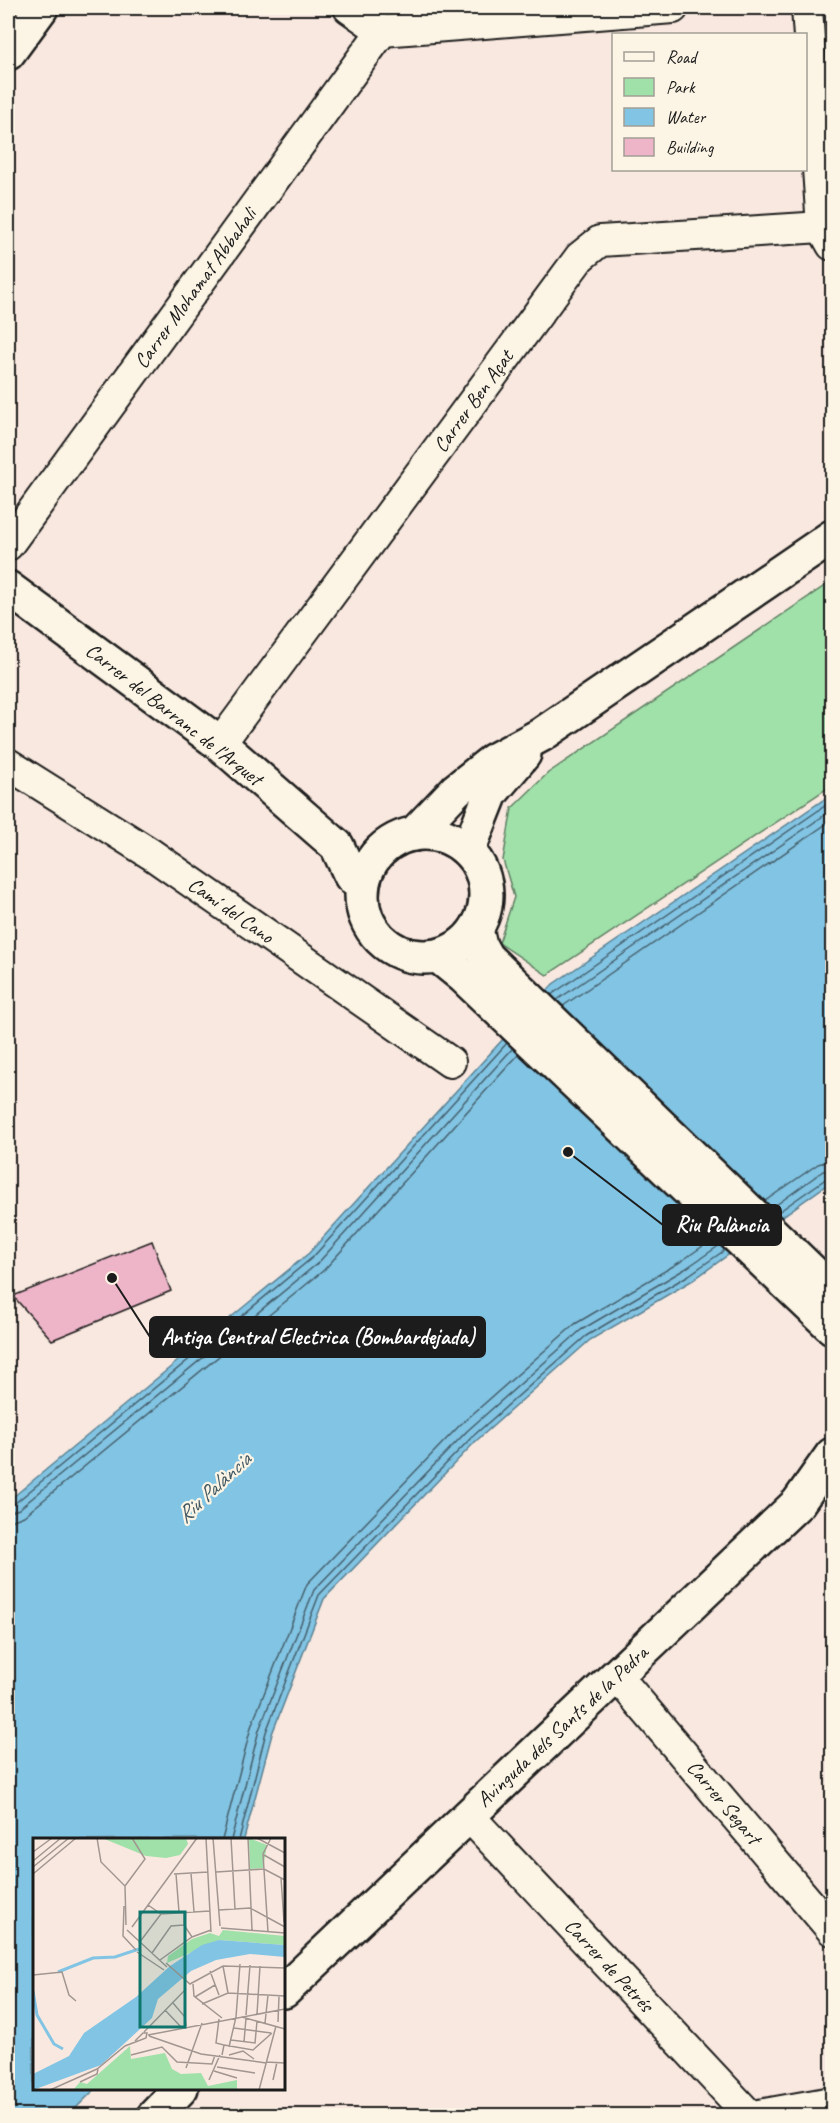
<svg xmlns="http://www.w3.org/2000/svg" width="840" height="2123" font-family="Caveat,sans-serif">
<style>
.green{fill:#a0e0a9;stroke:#5e7e62;stroke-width:1.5}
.water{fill:#82c4e3;stroke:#598193;stroke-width:1.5}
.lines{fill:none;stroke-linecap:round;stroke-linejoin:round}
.shore{stroke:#455f6c;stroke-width:1.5}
.building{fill:#eeb5c9;stroke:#1c1c1c;stroke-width:1.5}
.minor-casing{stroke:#1c1c1c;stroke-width:34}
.tertiary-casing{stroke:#1c1c1c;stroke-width:38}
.minor{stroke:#fcf5e5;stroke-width:30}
.tertiary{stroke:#fcf5e5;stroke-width:33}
.labels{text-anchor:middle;stroke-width:4.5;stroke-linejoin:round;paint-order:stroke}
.street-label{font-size:21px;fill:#1c1c1c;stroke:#fcf5e5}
.water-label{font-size:22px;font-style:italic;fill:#405762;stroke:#fcf5e5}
.inset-river{fill:none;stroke:#82c4e3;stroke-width:3}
.inset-road{fill:none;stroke:#a19691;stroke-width:1.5}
.view{fill:#0f766e;fill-opacity:0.15;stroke:#0f766e;stroke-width:3}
.inset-edge{fill:none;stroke:#1c1c1c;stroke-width:3}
.leader{fill:none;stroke:#1c1c1c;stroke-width:2}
.callout-dot{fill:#1c1c1c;stroke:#fcf5e5;stroke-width:2}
.callout{fill:#1c1c1c;stroke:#1c1c1c;stroke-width:2}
.callout-label{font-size:22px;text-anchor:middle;font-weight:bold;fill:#fff}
</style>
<rect width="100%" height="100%" fill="#f9e8df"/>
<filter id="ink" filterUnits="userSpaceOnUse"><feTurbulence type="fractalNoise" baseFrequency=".0167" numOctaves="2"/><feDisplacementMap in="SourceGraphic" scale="12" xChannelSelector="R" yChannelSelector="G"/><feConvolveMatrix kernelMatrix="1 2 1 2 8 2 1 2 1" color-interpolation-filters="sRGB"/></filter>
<g filter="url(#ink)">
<polygon class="green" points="832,581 832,785 547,975 499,943 514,897 503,860 512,808 548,773"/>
<polygon class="water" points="832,794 832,1181 693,1280 590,1340 476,1441 324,1599 272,1734 244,1839 34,1840 34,2088 95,2089 69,2115 8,2116 8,1501 309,1253 553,984"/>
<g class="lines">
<g class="shore">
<polyline points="551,995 832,801"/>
<polyline points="557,1000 832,810"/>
<polyline points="563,1006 832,820"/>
<polyline points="765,1201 818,1164 832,1160"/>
<polyline points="772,1208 823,1171 832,1169"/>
<polyline points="777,1213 827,1178 832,1177"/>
<polyline points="8,1505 14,1504 313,1257 507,1043"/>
<polyline points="8,1513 19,1509 318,1263 513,1048"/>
<polyline points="8,1522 24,1516 324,1270 519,1054"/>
<polyline points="222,1840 251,1727 307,1584 460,1425 575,1324 680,1262 713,1239"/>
<polyline points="231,1840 259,1730 314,1590 467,1431 581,1330 685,1269 720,1245"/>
<polyline points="239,1840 266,1732 319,1595 472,1437 586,1336 689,1275 725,1250"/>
</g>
</g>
<polygon class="building" points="152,1241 171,1291 52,1340 13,1296"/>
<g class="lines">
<defs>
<g id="minor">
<polyline points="349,8 382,31 673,8"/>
<polyline points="807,8 822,227 832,245"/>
<polyline points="8,545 382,31"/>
<polyline points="220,744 580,257 600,241 822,227"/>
<polyline points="8,764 151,854 450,1062"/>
<polyline points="616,1675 832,1930"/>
<polyline points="468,1815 750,2116"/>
<polyline points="753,2116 832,2102"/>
</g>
<g id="tertiary">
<polyline points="8,53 41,8"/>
<polyline points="8,588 220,744 337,846 351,876 362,886"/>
<circle cx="424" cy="895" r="62"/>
<polyline points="414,834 456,790 494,760 541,735 832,537"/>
<polyline points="468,851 491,793 524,754"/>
<polyline points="476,929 480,946 486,957 832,1291"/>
<polyline points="438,956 464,977 832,1327"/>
<polyline points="284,1991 798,1503 832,1455"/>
<polyline points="154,2116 181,2088"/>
</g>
</defs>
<use href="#minor" class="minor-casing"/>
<use href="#tertiary" class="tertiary-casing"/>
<use href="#minor" class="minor"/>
<use href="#tertiary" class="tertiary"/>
</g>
</g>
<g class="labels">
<g class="street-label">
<text transform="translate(195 288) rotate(-54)" y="7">Carrer Mohamat Abbahali</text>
<text transform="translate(473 401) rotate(-54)" y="7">Carrer Ben Açat</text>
<text transform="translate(174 714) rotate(38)" y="7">Carrer del Barranc de l'Arquet</text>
<text transform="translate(231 910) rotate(35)" y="7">Camí del Cano</text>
<text transform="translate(562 1726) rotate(-43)" y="7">Avinguda dels Sants de la Pedra</text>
<text transform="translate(724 1802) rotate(50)" y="7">Carrer Segart</text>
<text transform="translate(609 1965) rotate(47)" y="7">Carrer de Petrés</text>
</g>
<g class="water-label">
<text transform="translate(213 1487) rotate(-43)" y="8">Riu Palància</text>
</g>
</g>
<g transform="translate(33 1838)">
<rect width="252" height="252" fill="#f9e8df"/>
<path d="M69,0H153L155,6L147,17L133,20L113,18ZM216,0L234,7L230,30L217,31ZM190,92L252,98V107L186,102L134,125L135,118L159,101L177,95L186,98ZM97,208L98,221L132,215L139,231L148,236L168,235L175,248L204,242V252H40L47,244L54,246Z" fill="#a0e0a9"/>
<path d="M186,102L252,107V119L217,116L183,122L158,133L125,161L119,180L68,227L0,252V236L36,218L51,195L103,159L137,128L169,107Z" fill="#82c4e3"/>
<path class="inset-river" d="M25,134L60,120L82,119L106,111M0,153L4,177L21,206L30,211"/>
<path class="inset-road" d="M64,0L68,24L92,48L93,87M173,0L178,94M180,0L187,88M198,0L202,71M215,0L219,92M224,0L252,15M0,14L19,0M231,17L252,29M0,23L28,0M0,29L36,0M183,34L231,31L252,42M158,35L161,74M0,36L43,0M141,36L175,34M143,36L146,74M248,40L251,84M92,48L112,21L99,0M115,67L128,76L177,73M91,68L90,98L103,112M186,72L217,70L252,89M151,74V87L159,99M99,89L164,0M188,90L252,95M94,92L134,129M235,94L230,16L238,0M106,105L128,76M104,114L131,132M119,115L138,88L151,87M127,122L159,99L178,92M133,125L157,146L190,128L252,130M190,128L195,155M177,133L186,157M0,137L29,134L36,157L43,163M160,146L161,158L189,180M162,159L182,147M140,165L152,179L153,188M169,166L195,155L252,158M132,172L148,189M224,176L227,128M213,177L217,127M209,179L252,191M186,181L183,205L191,207L189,217M245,184L246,158M232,185L235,157M201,190L238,195M111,194L153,151M115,197L252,171M116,198L168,216L233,225M198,202L222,205L224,183M211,204L213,180M191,207L220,212L239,195M196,209L203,179L207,126M98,217L129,209L144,224L179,226L182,217M196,217L210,213L221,221M233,224L252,225M184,229L222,235M153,230L169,185M181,233L204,240M176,242L187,217M240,242L244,224M47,244L64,236L65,231M17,252L64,231L92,208L113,200L114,195H110L102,203M226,252L243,188"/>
<path class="view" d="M107,74H152V189H107Z"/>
<rect width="252" height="252" class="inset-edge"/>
</g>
<path class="leader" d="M568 1152L663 1225M112 1278L150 1337"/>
<g class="callout-dot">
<circle cx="568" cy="1152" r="6"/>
<circle cx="112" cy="1278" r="6"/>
</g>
<g class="callout">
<rect x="663" y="1205" width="118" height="40" rx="6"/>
<rect x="150" y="1317" width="335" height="40" rx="6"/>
</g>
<g class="callout-label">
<text x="722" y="1232">Riu Palància</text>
<text x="318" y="1344">Antiga Central Electrica (Bombardejada)</text>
</g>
<rect width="840" height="2123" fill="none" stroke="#fcf5e5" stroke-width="30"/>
<rect x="15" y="15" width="810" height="2093" fill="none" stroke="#1c1c1c" stroke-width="2" filter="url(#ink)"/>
<rect x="612" y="33" width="195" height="138" fill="#fcf5e5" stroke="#a29e95" stroke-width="1.5"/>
<rect x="624" y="52" width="30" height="9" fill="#fcf5e5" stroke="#a29e95" stroke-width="1.5"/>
<text x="666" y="63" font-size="18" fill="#1c1c1c">Road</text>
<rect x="624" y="78" width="30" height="18" fill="#a0e0a9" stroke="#a29e95" stroke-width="1.5"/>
<text x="666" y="93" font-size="18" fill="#1c1c1c">Park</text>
<rect x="624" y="108" width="30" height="18" fill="#82c4e3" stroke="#a29e95" stroke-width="1.5"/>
<text x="666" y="123" font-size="18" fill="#1c1c1c">Water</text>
<rect x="624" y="138" width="30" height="18" fill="#eeb5c9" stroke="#a29e95" stroke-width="1.5"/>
<text x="666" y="153" font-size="18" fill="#1c1c1c">Building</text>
</svg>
